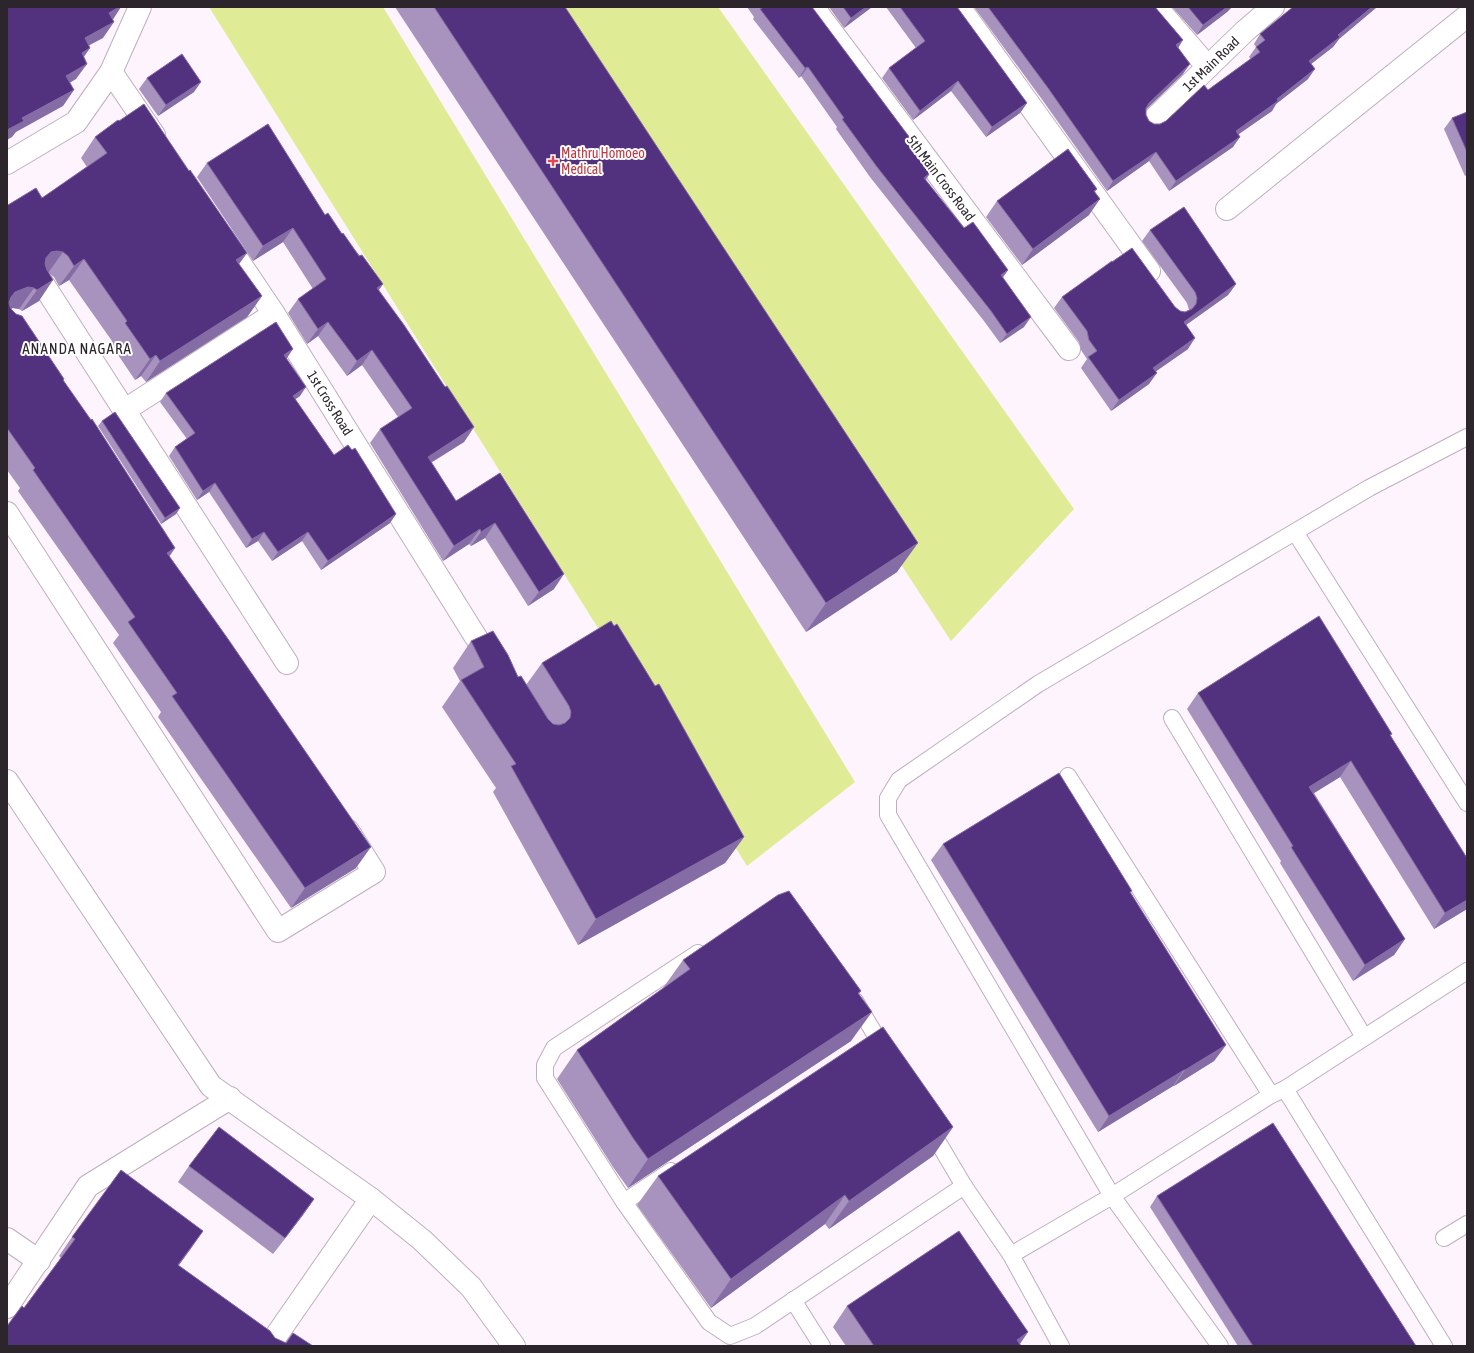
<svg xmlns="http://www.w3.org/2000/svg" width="1474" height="1353" font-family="'Asap Condensed',sans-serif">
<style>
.green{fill:#e0eb95}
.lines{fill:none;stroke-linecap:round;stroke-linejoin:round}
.lane-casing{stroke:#beafbe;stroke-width:18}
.street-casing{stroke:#beafbe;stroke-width:24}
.secondary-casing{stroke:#beafbe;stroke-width:24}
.lane{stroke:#fff;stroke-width:16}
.street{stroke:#fff;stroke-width:22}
.secondary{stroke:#fff;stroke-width:22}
.wall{fill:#a892be}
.shaded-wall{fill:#856ca5}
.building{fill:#52317f;stroke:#856ca5}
.health-dot{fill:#e0444e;stroke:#fff;stroke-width:1.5}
.labels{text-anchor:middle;stroke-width:4;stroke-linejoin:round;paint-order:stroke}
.street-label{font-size:14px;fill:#2c262c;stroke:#fff}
.health-label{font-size:14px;fill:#be3a42;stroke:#fff;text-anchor:start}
.neighbourhood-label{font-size:15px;letter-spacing:1px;fill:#2c262c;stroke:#fff}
</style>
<rect width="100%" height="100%" fill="#fdf4fd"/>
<g class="green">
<polygon points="209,7 383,7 855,782 747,866"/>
<polygon points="537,7 718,7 1074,509 951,641"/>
</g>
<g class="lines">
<defs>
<g id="lane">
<polyline points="1295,532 1467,803"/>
<polyline points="1172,718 1364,1037"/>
<polyline points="1068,776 1271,1095"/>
<polyline points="698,953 554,1048 545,1065 545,1078 624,1202 709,1322 730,1336 755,1326 964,1186"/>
<polyline points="855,1001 885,1051"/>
<polyline points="1285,1089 1444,1346"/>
<polyline points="929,1127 964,1186 1011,1255 1061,1346"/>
<polyline points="624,1202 671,1171"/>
<polyline points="1444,1238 1467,1224"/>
<polyline points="1011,1255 1112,1196 1271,1095 1285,1089 1467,971"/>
<polyline points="793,1300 822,1346"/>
<polyline points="1220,1346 1112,1196 888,815 888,798 899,780 1038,684 1369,488 1467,437"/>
</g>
<g id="street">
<polyline points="813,7 1069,349"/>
<polyline points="959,7 1149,271"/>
<polyline points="1156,7 1208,67"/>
<polyline points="111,72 154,135"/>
<polyline points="1151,122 1245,31 1273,7"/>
<polyline points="1227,209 1467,16"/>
<polyline points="223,238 274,314 492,663"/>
<polyline points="43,284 287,663"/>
<polyline points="125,410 274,314"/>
<polyline points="7,513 278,931 374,872 348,831"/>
<polyline points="7,781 211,1086 371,1199 422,1240 471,1287 514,1346"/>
<polyline points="7,1239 39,1261"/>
<polyline points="7,1307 88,1186 230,1098"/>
<polyline points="269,1346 371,1199"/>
</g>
<polyline id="secondary" points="7,163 76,122 111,72 140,7"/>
</defs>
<use href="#lane" class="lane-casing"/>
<use href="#street" class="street-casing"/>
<use href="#secondary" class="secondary-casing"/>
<use href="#lane" class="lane"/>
<use href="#street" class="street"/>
<use href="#secondary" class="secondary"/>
</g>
<g class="wall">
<polygon points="395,7 565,7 897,572 806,632"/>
<polygon points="747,7 810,7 912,151 930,173 926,180 964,228 1008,270 1003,277 1024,327 1000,343 984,321 870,177 836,129 837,127 801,76 799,78 753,19 754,17"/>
<polygon points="829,7 872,7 844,28"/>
<polygon points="886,7 957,7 1027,103 1020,113 986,137 951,91 913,120 882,78 889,68 916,48"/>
<polygon points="974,7 1155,7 1178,48 1183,74 1146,110 1146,115 1149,121 1154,124 1160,124 1166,121 1208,90 1251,59 1249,57 1256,47 1254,44 1260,34 1293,7 1377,7 1339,39 1333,47 1311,64 1308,79 1276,104 1272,111 1238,134 1233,147 1169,191 1149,161 1107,191 1041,98"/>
<polygon points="1172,7 1232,7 1227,12 1197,35"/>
<polygon points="147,78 194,92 158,116 139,89"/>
<polygon points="1467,112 1467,175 1465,176 1444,129 1452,118"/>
<polygon points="95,137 239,265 262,296 247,317 146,382 141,376 135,380 110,343 112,341 69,280 59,286 54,277 50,274 39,301 22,311 19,309 13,308 11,309 63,380 356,868 291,908 158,717 161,712 113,643 119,635 18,491 20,488 7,470 7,203 8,205 42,198 87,167 81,158"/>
<polygon points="207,163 325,215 342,234 383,284 379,290 445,387 474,427 464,442 431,463 456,501 500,473 554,589 528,606 485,538 471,546 469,544 443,561 370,443 380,429 398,417 362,365 347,376 318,336 307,344 288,313 298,299 313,289 283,242 253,261 197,177"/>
<polygon points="1097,189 1095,192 1089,215 1022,265 986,217 997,201"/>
<polygon points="1150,230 1236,284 1228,295 1186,325 1188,349 1156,371 1149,384 1111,411 1081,368 1087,359 1081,350 1079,342 1054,308 1062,297 1112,262 1180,311 1185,312 1189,310 1187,303 1142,241"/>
<polygon points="286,358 300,396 295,399 334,455 396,514 390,523 321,570 302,541 272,561 258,541 246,548 209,492 197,500 169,456 175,447 187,439 160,402 166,393 287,358"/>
<polygon points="102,421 180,508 176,514 161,524 98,426"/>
<polygon points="471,641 518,677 526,685 542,663 744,837 725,863 578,945 493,792 496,788 442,707 460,681 453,668"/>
<polygon points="1198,693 1391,736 1467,909 1434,929 1340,777 1314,793 1405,939 1394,955 1353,981 1280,863 1281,861 1187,709"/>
<polygon points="943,844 1130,893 1226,1045 1214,1061 1174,1086 1173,1086 1098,1132 931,860"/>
<polygon points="683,960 861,991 859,994 851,1041 628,1188 613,1167 557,1079 577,1050 663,988"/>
<polygon points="953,1127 933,1156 829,1229 825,1224 711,1308 637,1205 658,1176"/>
<polygon points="189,1166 314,1199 303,1215 273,1254 178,1182"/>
<polygon points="1157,1196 1416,1346 1238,1346 1150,1207"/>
<polygon points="203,1231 178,1266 275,1338 286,1343 24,1308 61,1258 59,1256 72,1237"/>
<polygon points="847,1306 1028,1332 1020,1344 1021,1346 846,1346 833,1327"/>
</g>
<g class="shaded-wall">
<polygon points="119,7 121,7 112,21 109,13"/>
<polygon points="866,7 872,7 844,28 851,18"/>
<polygon points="1227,7 1232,7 1227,12 1197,35 1203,25"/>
<polygon points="1372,7 1377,7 1339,39 1333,47 1302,71 1309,61 1338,35"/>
<polygon points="114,22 103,38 73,54 85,38"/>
<polygon points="1183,40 1177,50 1176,45"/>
<polygon points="90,48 79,64 82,53"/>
<polygon points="87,64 76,79 55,92 66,76"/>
<polygon points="1190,64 1183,74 1142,113 1149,103"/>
<polygon points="808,67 801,76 799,78 805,68"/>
<polygon points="1315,69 1308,79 1276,104 1272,111 1229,141 1236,131"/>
<polygon points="958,81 951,91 913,120 920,111"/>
<polygon points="201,82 194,92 158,116 166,105"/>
<polygon points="74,90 63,106 16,132 12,137 7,140 7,130 22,118"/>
<polygon points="1027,103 1020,113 986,137 992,127"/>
<polygon points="1240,137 1233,147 1169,191 1176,181"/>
<polygon points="1156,152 1149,161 1107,191 1113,181"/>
<polygon points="930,173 923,183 924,178"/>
<polygon points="1100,199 1089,215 1022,265 1033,249"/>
<polygon points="293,228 283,242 253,261 263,246"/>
<polygon points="57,251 63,252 48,273 42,272 46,258 51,252"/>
<polygon points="247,253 232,274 236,260"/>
<polygon points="84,259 69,280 59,286 74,266"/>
<polygon points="1008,270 1001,280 1001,275"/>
<polygon points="53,280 39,301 22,311 37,290"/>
<polygon points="383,284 372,299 377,288"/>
<polygon points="1236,284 1228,295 1176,332 1184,322"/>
<polygon points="28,287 34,288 19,309 13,308 7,310 11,297 15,292"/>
<polygon points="262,296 247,317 146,382 160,361"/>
<polygon points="1031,317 1024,327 1000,343 1007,334"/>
<polygon points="328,322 318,336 307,344 318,329"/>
<polygon points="1195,338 1188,349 1145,379 1153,368"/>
<polygon points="293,349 287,358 278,364 284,355"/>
<polygon points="372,350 362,365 347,376 357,361"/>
<polygon points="156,355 141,376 135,380 150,359"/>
<polygon points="1157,373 1149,384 1111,411 1119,400"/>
<polygon points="306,387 300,396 287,405 293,396"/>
<polygon points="474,427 464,442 417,471 428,457"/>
<polygon points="215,483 209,492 197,500 203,491"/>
<polygon points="180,508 176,514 161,524 165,518"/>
<polygon points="396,514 390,523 321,570 328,561"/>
<polygon points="495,523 485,538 471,546 481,532"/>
<polygon points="480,529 469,544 443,561 454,546"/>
<polygon points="264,532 258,541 246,548 252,539"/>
<polygon points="308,532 302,541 272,561 278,552"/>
<polygon points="918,543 897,572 806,632 826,603"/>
<polygon points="175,548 161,569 167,553"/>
<polygon points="564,574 554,589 528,606 539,592"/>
<polygon points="1351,761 1340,777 1298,803 1309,787"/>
<polygon points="744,837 725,863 578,945 596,919"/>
<polygon points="371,847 356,868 291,908 305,888"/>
<polygon points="1467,900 1467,909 1434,929 1445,913"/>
<polygon points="1405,939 1394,955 1353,981 1365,965"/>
<polygon points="872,1012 851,1041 628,1188 648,1159"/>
<polygon points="1226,1045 1214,1061 1174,1086 1185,1070"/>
<polygon points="1184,1070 1173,1086 1098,1132 1109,1116"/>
<polygon points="953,1127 933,1156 829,1229 849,1201"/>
<polygon points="845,1195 825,1224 711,1308 731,1279"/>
<polygon points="314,1199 303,1215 273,1254 285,1238"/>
<polygon points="203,1231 190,1250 165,1284 178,1265"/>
<polygon points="1028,1332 1018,1346 1017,1340"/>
</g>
<g class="building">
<polygon points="7,7 119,7 109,13 114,22 85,38 90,48 82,53 87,64 66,76 74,90 22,118 24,121 7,130"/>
<polygon points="434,7 565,7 918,543 826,603"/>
<polygon points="761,7 810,7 811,8 812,7 916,146 911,150 930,173 924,178 964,228 973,222 1008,270 1001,275 1031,317 1007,334 991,311 877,167 842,119 844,118 808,67 805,68 760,9 762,8"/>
<polygon points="843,7 866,7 851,18"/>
<polygon points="900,7 957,7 1027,103 992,127 958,81 920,111 889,68 925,41"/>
<polygon points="988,7 1155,7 1183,40 1176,45 1190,64 1149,103 1146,108 1146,115 1149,121 1154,124 1160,124 1166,121 1204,85 1208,90 1260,52 1256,47 1265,40 1260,34 1293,7 1372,7 1338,35 1340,37 1309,61 1315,69 1277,99 1278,101 1236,131 1240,137 1176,181 1156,152 1113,181 1048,88"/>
<polygon points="1188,7 1227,7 1203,25"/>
<polygon points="182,54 201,82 166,105 147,78"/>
<polygon points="144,104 189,171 190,170 247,253 236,260 262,296 160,361 156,355 150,359 125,323 127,321 84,259 74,266 68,256 63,252 57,251 51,252 46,258 45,264 47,270 53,280 37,290 34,288 28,287 15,292 11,297 9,303 11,309 16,314 22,316 64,379 63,380 91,420 92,419 175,548 167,553 228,639 371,847 305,888 172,696 177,693 128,622 135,617 33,470 35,468 7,428 7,203 8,205 36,188 42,198 107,153 95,137 118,120 119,121"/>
<polygon points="1467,112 1467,152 1452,118"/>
<polygon points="268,124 325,215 328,213 342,234 343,233 359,256 362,255 383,284 377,288 404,325 445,387 447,386 474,427 428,457 456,501 500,473 564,574 539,592 495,523 481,532 480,529 454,546 380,429 412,408 372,350 357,361 328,322 318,329 298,299 326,279 293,228 263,246 207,163"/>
<polygon points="1068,149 1097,189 1094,191 1100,199 1033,249 997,201"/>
<polygon points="1184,207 1236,284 1184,322 1195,338 1153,368 1157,373 1119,400 1088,357 1097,351 1089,340 1087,331 1062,297 1112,261 1112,262 1132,248 1175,307 1180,311 1185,312 1192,309 1196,304 1197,298 1195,292 1150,230"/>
<polygon points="276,322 293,349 284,355 306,387 293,396 334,455 348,445 352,450 355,448 396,514 328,561 308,532 278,552 264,532 252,539 215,483 203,491 175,447 195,433 166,393"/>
<polygon points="115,412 180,508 165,518 102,421"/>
<polygon points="1319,616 1392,734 1390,735 1467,858 1467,900 1445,913 1351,761 1309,787 1405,939 1365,965 1291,847 1293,846 1198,693"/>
<polygon points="611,621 614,626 617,624 655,686 659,684 744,837 596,919 511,766 516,764 461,680 484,667 471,641 493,631 508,655 518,677 521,676 548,719 553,724 559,725 565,723 570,718 571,712 569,706 542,663"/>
<polygon points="1059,773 1132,891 1130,892 1226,1045 1185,1070 1184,1070 1109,1116 943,844"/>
<polygon points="789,891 861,991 858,993 872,1012 648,1159 633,1138 577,1050 690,969 683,960 778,895"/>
<polygon points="883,1027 953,1127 849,1201 845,1195 731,1279 658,1176"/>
<polygon points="1273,1123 1416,1346 1253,1346 1157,1196"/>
<polygon points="219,1127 314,1199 285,1238 189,1166"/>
<polygon points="121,1170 203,1231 178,1265 270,1331 275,1338 286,1343 293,1333 313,1346 7,1346 7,1326 22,1306 24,1308 75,1239 72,1237"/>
<polygon points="959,1231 1028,1332 1017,1340 1021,1346 874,1346 847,1306"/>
</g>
<path class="health-dot" d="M551 155h4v4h4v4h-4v4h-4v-4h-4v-4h4z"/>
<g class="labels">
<g class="street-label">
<text transform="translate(1211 64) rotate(-44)" y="5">1st Main Road</text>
<text transform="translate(941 178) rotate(53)" y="5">5th Main Cross Road</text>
<text transform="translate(330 403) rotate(58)" y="5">1st Cross Road</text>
</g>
<g class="health-label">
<text x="561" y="158">Mathru Homoeo<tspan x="561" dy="16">Medical</tspan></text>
</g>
<g class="neighbourhood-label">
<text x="77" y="354">ANANDA NAGARA</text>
</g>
</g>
<rect width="1474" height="1353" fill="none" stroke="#2c262c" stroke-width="16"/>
</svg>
